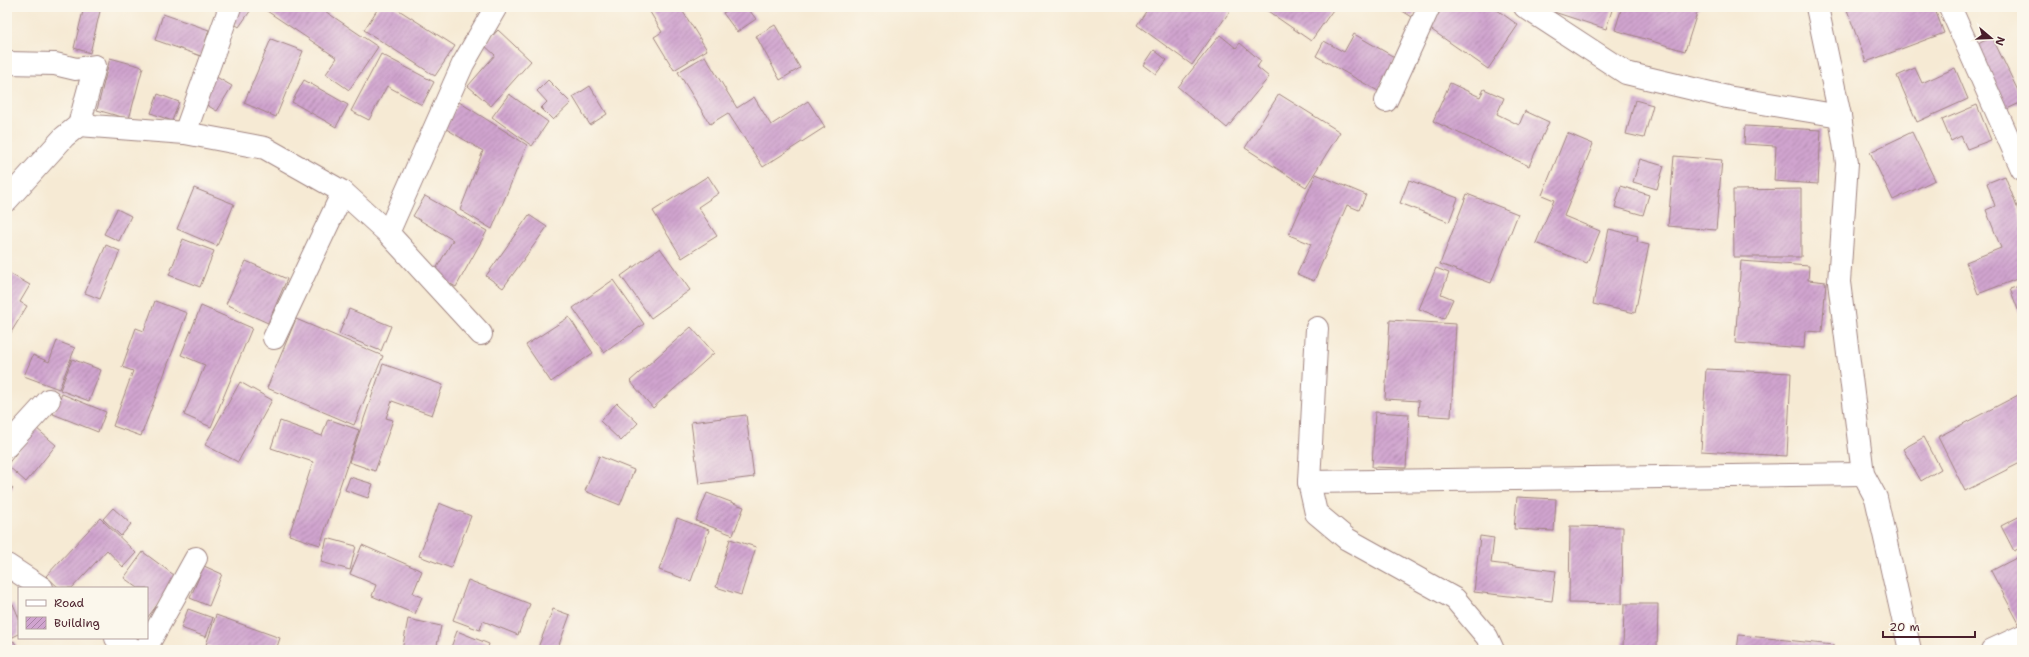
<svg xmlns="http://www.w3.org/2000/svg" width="2029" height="657" font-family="'Shantell Sans',sans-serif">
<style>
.building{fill:url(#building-hatch)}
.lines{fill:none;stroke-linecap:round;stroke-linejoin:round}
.street-casing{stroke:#a08480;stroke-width:24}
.street{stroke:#fff;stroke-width:22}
</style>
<defs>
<pattern id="building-hatch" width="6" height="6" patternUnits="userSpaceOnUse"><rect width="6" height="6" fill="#d0a4cf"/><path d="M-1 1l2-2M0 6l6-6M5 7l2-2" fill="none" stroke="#ab85a8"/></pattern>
</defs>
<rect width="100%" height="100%" fill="#fbf7ec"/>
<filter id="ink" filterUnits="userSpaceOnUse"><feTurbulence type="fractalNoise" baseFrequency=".025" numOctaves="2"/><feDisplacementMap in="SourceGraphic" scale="8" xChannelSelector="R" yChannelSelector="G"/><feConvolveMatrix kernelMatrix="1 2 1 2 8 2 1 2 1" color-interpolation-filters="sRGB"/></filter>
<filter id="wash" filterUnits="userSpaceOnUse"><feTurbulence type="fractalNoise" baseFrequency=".012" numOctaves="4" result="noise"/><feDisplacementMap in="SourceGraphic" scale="16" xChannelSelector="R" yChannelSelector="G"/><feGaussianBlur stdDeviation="0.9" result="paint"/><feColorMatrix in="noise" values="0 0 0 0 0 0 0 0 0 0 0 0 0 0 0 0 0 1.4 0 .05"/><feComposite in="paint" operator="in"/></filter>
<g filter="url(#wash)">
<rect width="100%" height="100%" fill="#f6ead4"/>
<g id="blocks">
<g class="building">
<polygon points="84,7 101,7 90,53 74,48"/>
<polygon points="236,7 253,7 239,27 227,19"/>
<polygon points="261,7 319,7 378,47 349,90 326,74 337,58"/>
<polygon points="379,7 394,7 455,46 435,76 364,30"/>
<polygon points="647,7 680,7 707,50 674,70 654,37 662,32"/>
<polygon points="731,7 747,7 756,19 737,32 723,13"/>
<polygon points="1149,7 1231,7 1232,8 1192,65 1137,25"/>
<polygon points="1262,7 1335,7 1311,41"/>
<polygon points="1396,7 1418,7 1412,17"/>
<polygon points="1443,7 1493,7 1518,25 1488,69 1429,28"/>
<polygon points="1549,7 1613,7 1606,29 1548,10"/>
<polygon points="1622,7 1699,7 1685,51 1615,30"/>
<polygon points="1846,7 1934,7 1944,33 1866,62"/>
<polygon points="163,14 209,30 201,56 155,40"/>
<polygon points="775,25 800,68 780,80 756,36"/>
<polygon points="498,30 531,61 491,106 468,86 495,55 484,45"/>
<polygon points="1354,34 1396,58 1378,91 1316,56 1324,41 1344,52"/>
<polygon points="1220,35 1236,48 1240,43 1261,61 1257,67 1269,77 1227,128 1178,87"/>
<polygon points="1992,37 2022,99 2022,102 2007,109 1976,45"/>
<polygon points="271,39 303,51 276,117 244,103"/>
<polygon points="1154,50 1167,60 1156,74 1144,65"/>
<polygon points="381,54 434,82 422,105 387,86 369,120 351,111"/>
<polygon points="705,56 737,108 754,97 771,125 808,101 825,127 763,167 728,113 710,124 678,72"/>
<polygon points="110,58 143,67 129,119 97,110"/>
<polygon points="1915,68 1922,83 1955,68 1968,99 1917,122 1897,76"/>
<polygon points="213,75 232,86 217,111 198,100"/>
<polygon points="304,80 348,105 336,127 292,102"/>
<polygon points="548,80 571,103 553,120 541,108 547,102 537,91"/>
<polygon points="1450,83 1480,97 1484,89 1504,98 1497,114 1519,125 1525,111 1549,122 1529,166 1433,121"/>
<polygon points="590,86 607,114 590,125 573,97"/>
<polygon points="158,94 179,102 172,121 151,113"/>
<polygon points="509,94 548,122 532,146 492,117"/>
<polygon points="1279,94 1340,132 1306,187 1245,148"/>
<polygon points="1635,100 1653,105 1644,138 1626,134"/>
<polygon points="459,102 527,145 492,229 460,210 483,151 443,127"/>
<polygon points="1977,105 1991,140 1967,149 1961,136 1951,141 1942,120"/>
<polygon points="1745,126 1821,130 1818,184 1774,181 1776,146 1744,144"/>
<polygon points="1912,132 1935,180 1893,200 1870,152"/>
<polygon points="1567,133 1593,144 1564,216 1600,231 1587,263 1536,243 1554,200 1542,195"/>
<polygon points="1674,156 1722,160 1716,230 1668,226"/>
<polygon points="1640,159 1664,166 1657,189 1633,182"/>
<polygon points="1316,174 1366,195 1359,210 1347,205 1314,281 1297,274 1311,244 1289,235"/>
<polygon points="708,176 719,193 698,207 717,236 682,258 653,211"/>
<polygon points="2005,176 2022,220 2022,277 1978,294 1966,262 2001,248 1986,210 1995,206 1987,183"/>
<polygon points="1409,180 1458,198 1449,222 1400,203"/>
<polygon points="1621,186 1649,195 1643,215 1615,207"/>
<polygon points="194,188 234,204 217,246 177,229"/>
<polygon points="1801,189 1801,257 1734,257 1733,190"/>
<polygon points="1467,194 1518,214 1491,283 1440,264"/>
<polygon points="425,196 487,231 456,287 433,274 453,240 413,216"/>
<polygon points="117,209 131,216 119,241 104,234"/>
<polygon points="529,215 547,227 503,288 486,276"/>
<polygon points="1609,229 1638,236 1637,242 1649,245 1635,313 1593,304"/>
<polygon points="183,239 214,251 200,287 169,275"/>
<polygon points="106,245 120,251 100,299 85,293"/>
<polygon points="660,248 690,290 651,318 621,276"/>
<polygon points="246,261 287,279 268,323 226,304"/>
<polygon points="1741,261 1809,266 1808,280 1826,282 1822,332 1805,331 1804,348 1735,343"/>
<polygon points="1436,268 1449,273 1441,294 1453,299 1444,319 1419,309"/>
<polygon points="7,272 30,285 20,302 27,306 7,339"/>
<polygon points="613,280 644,324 604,353 573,308"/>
<polygon points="2022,285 2022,320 2010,289"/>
<polygon points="155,301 187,313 141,436 113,426 133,371 122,367 136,328 144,331"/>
<polygon points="201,306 252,328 211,427 184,415 205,365 181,355"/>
<polygon points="349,309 391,326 381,351 339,334"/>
<polygon points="569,317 593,353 551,382 526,345"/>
<polygon points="296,319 383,356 354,425 267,388"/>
<polygon points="1390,320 1456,324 1451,417 1418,415 1419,401 1385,399"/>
<polygon points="691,327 714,353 653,408 630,381"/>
<polygon points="57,341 75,348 59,389 24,376 33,355 49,362"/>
<polygon points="72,359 101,370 89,401 60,390"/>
<polygon points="383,364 443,385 432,415 392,401 386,418 393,420 375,471 349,462"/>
<polygon points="1706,369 1791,373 1787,456 1701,451"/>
<polygon points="240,382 272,400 238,462 205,445"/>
<polygon points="2022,393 2022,462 1965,491 1938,437"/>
<polygon points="62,394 106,412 98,432 53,414"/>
<polygon points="617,403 638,423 621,441 600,421"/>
<polygon points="1375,412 1409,414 1406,468 1372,467"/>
<polygon points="746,415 754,477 699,484 691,422"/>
<polygon points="328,419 359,430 320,545 289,535 313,462 271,448 280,421 322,436"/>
<polygon points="36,428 56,445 26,482 7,465"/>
<polygon points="1924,437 1941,469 1921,481 1903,449"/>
<polygon points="599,456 634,470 620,505 585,491"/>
<polygon points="350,477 373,484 368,498 345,490"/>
<polygon points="7,483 13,488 7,495"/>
<polygon points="707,493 744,507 733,535 696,521"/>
<polygon points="1517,497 1556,499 1554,531 1514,529"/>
<polygon points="439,503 471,516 451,568 419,556"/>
<polygon points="113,508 131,524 121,536 103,519"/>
<polygon points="2022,515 2022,547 2014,551 2001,526"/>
<polygon points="100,518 136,553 123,567 107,550 72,588 59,588 46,576"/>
<polygon points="677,518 709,530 691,581 659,570"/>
<polygon points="1570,526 1623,527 1622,604 1569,603"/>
<polygon points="1480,536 1494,538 1491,563 1556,571 1552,601 1474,592"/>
<polygon points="327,538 356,546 350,570 321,562"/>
<polygon points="730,539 756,547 741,595 716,587"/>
<polygon points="362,545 422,571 413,593 422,597 415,614 372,596 376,585 350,574"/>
<polygon points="143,552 178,578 147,618 147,588 138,588 124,578"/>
<polygon points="2022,555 2022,629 1991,571"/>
<polygon points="204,566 222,574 209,606 190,598"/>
<polygon points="468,580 530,604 518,635 483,621 480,630 453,620"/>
<polygon points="13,604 19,618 19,634 7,640 7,607"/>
<polygon points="1624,604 1658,604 1657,650 1623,650"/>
<polygon points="188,609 213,618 206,637 181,628"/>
<polygon points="553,609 570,615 557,650 537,650"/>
<polygon points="216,615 280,638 276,650 219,650 206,645"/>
<polygon points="408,619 441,626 436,650 402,650"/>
<polygon points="457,631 489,644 487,650 450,650"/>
<polygon points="1739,635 1833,645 1833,650 1737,650"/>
<polygon points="14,641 18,650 7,650 7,645"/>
</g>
</g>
</g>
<g filter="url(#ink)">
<use href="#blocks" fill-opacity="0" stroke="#a08480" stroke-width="1"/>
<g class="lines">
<defs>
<g id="street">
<polyline points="1525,7 1626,73 1727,97 1840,116 1817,7"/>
<polyline points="1950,7 2022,169"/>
<polyline points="7,63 55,64 76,69 95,66 79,125 64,137 7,200"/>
<polyline points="1386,101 1429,7"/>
<polyline points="1840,116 1847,163 1839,282 1863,474 1876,498 1910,650"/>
<polyline points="79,125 185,133 265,148 343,192 388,233 481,334"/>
<polyline points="185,133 230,7"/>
<polyline points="388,233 463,64 496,7"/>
<polyline points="1317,328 1309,482 1316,513 1347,539 1455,599 1487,637 1493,650"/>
<polyline points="274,338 343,192"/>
<polyline points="7,446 49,400"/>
<polyline points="1309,482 1863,474"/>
<polyline points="7,565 42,588"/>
<polyline points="116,638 134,650"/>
<polyline points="145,650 196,558"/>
<polyline points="1992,650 2022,636"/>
</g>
</defs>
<use href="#street" class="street-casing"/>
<use href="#street" class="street"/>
</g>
</g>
<rect width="2029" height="657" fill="none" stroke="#fbf7ec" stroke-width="24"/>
<rect x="18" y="587" width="130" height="52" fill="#fbf7ec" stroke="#b4a19f"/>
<rect x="26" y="600" width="20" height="6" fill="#ffffff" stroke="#b4a19f"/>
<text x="54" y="607" font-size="12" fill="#4a1f2b">Road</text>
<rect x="26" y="617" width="20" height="12" fill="url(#building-hatch)" stroke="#b4a19f"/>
<text x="54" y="627" font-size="12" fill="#4a1f2b">Building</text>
<g transform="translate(1991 38) rotate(109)" stroke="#fbf7ec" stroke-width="3" paint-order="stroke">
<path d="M0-3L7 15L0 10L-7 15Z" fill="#4a1f2b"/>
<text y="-6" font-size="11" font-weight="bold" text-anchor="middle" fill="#4a1f2b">N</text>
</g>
<path d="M1883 631v6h92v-6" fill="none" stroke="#4a1f2b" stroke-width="2"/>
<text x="1889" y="631" font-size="12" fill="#4a1f2b" stroke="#fbf7ec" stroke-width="3" paint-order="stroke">20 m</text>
</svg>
